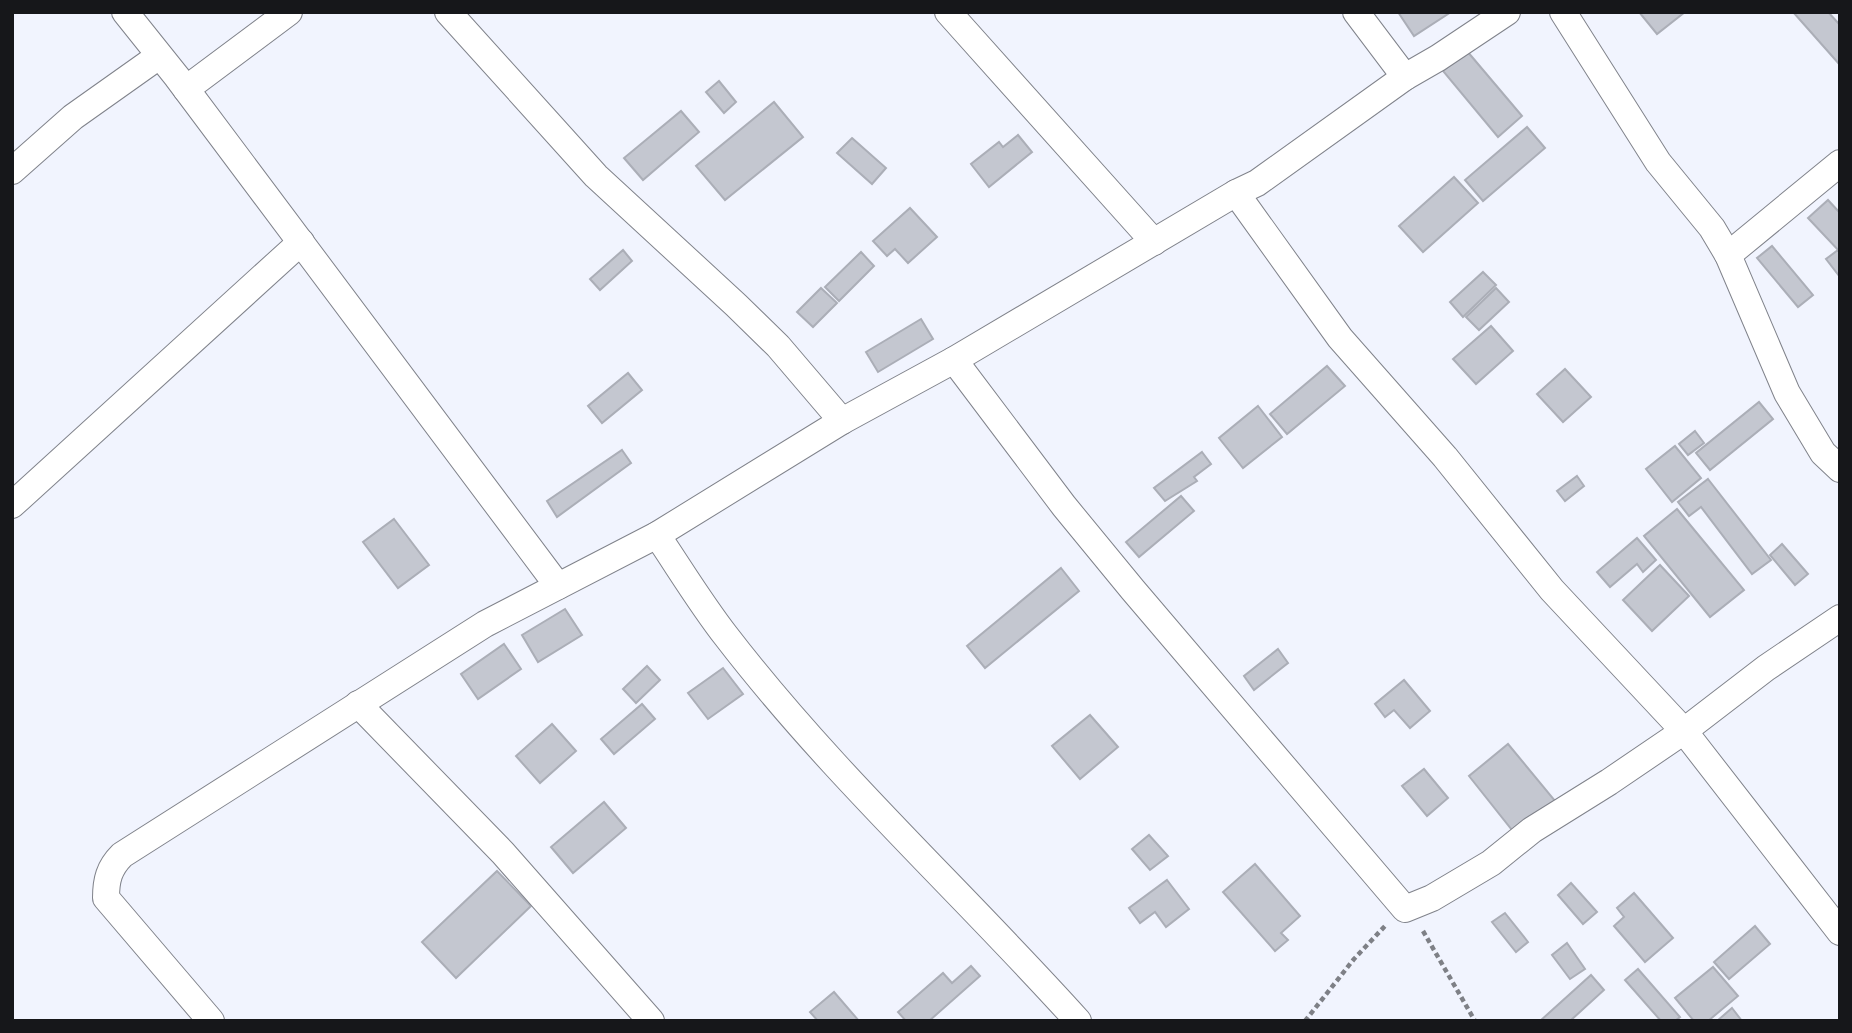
<svg xmlns="http://www.w3.org/2000/svg" width="1852" height="1033" font-family="Quicksand,sans-serif">
<style>
.building{fill:#c4c7d0;stroke:#abaeb7;stroke-width:2}
.lines{fill:none;stroke-linecap:round;stroke-linejoin:round}
.minor-casing{stroke:#80838b;stroke-width:28}
.path{stroke:#7e8086;stroke-width:4.5;stroke-dasharray:5 3.5;stroke-linecap:butt}
.minor{stroke:#fff;stroke-width:26}
</style>
<rect width="100%" height="100%" fill="#f1f4fe"/>
<g class="building">
<polygon points="1398,12 1451,12 1414,36"/>
<polygon points="1639,12 1685,12 1657,34"/>
<polygon points="1793,12 1828,12 1840,25 1840,65"/>
<polygon points="1467,51 1522,116 1498,137 1443,71"/>
<polygon points="719,81 736,102 724,113 706,92"/>
<polygon points="774,102 803,137 725,200 696,166"/>
<polygon points="681,111 699,132 643,180 624,158"/>
<polygon points="1527,127 1545,148 1483,201 1465,180"/>
<polygon points="1018,135 1032,152 989,187 971,164 999,142 1003,147"/>
<polygon points="852,138 886,168 872,184 837,153"/>
<polygon points="1454,177 1478,203 1423,252 1399,226"/>
<polygon points="1828,200 1840,213 1840,252 1808,218"/>
<polygon points="910,208 937,237 908,263 895,249 887,256 873,241"/>
<polygon points="1772,246 1813,295 1798,307 1757,258"/>
<polygon points="623,250 632,261 600,290 590,279"/>
<polygon points="1838,250 1840,253 1840,277 1826,259"/>
<polygon points="861,252 874,266 839,301 825,287"/>
<polygon points="1483,272 1496,285 1463,317 1450,302"/>
<polygon points="821,288 837,303 813,327 797,312"/>
<polygon points="1496,288 1509,302 1479,330 1466,317"/>
<polygon points="921,319 933,339 878,372 866,352"/>
<polygon points="1491,326 1513,351 1476,384 1453,359"/>
<polygon points="1327,366 1345,386 1287,434 1270,414"/>
<polygon points="1565,369 1591,397 1563,422 1537,394"/>
<polygon points="628,373 642,390 602,423 588,406"/>
<polygon points="1759,402 1773,419 1710,470 1696,453"/>
<polygon points="1258,406 1282,437 1243,468 1219,438"/>
<polygon points="1695,431 1704,443 1688,455 1679,444"/>
<polygon points="1675,446 1701,478 1672,502 1646,469"/>
<polygon points="622,450 631,463 557,517 547,501"/>
<polygon points="1202,452 1211,464 1194,477 1197,481 1165,501 1154,488"/>
<polygon points="1577,476 1584,486 1565,501 1557,491"/>
<polygon points="1708,479 1771,560 1752,574 1701,507 1689,516 1678,502"/>
<polygon points="1181,496 1194,511 1139,557 1126,542"/>
<polygon points="1677,509 1744,590 1710,617 1644,536"/>
<polygon points="394,519 429,565 398,588 363,542"/>
<polygon points="1637,538 1656,560 1643,572 1637,564 1610,587 1597,572"/>
<polygon points="1782,544 1808,574 1795,585 1770,555"/>
<polygon points="1660,565 1689,596 1652,631 1623,600"/>
<polygon points="1061,568 1079,591 985,668 967,646"/>
<polygon points="565,609 582,635 538,662 522,635"/>
<polygon points="504,644 521,669 478,699 461,674"/>
<polygon points="1278,649 1288,663 1254,690 1244,676"/>
<polygon points="647,666 660,680 636,703 623,689"/>
<polygon points="723,668 743,694 708,719 688,693"/>
<polygon points="1404,680 1430,711 1410,728 1394,710 1385,717 1375,704"/>
<polygon points="642,704 655,719 614,754 601,739"/>
<polygon points="1090,715 1118,747 1080,779 1052,746"/>
<polygon points="552,724 576,751 540,783 516,756"/>
<polygon points="1508,744 1556,802 1516,835 1469,776"/>
<polygon points="1424,769 1448,798 1427,816 1402,786"/>
<polygon points="604,802 626,828 573,873 551,847"/>
<polygon points="1149,835 1168,856 1150,870 1132,849"/>
<polygon points="1255,864 1300,916 1281,933 1288,940 1275,951 1223,892"/>
<polygon points="497,871 531,906 456,978 422,942"/>
<polygon points="1167,880 1189,909 1166,927 1155,912 1140,923 1129,908"/>
<polygon points="1571,883 1597,912 1583,924 1558,895"/>
<polygon points="1634,893 1673,938 1645,962 1614,926 1624,917 1617,908"/>
<polygon points="1505,913 1528,942 1516,952 1492,922"/>
<polygon points="1755,926 1770,944 1729,979 1714,962"/>
<polygon points="1567,943 1585,969 1570,979 1552,955"/>
<polygon points="971,966 980,976 929,1021 906,1021 898,1012 943,973 952,983"/>
<polygon points="1713,967 1738,996 1708,1021 1694,1021 1675,998"/>
<polygon points="1638,969 1680,1017 1675,1021 1661,1021 1625,980"/>
<polygon points="1591,975 1604,990 1570,1021 1540,1021"/>
<polygon points="834,992 859,1021 818,1021 810,1012"/>
<polygon points="1732,1008 1742,1021 1717,1021"/>
</g>
<g class="lines">
<defs>
<g id="minor">
<polyline points="125,12 177,77 558,586"/>
<polyline points="448,12 596,176 736,305 778,346 842,421"/>
<polyline points="948,12 1154,242"/>
<polyline points="1356,12 1405,77"/>
<polyline points="1563,12 1658,162 1712,228 1728,255 1787,393 1823,453 1840,469"/>
<polyline points="186,89 289,12"/>
<polyline points="12,171 73,117 159,56"/>
<polyline points="1236,193 1340,338 1445,457 1552,590 1684,731 1840,932"/>
<polyline points="1728,255 1840,163"/>
<polyline points="954,360 1064,506 1133,590 1405,909 1432,898 1491,863 1532,830 1609,782 1684,731 1766,668 1840,618"/>
<polyline points="12,505 301,242"/>
<path d="M657,535C680,569 701,604 726,636C832,774 962,892 1078,1021"/>
<polyline points="358,704 503,853 651,1021"/>
<path d="M211,1021L106,898C106,880 109,868 122,855L485,624L657,535L842,421L954,360L1236,193L1257,183L1405,77L1438,58L1507,12"/>
</g>
</defs>
<use href="#minor" class="minor-casing"/>
<g class="path">
<polyline points="1423,931 1475,1021"/>
<polyline points="1305,1021 1354,959 1385,926"/>
</g>
<use href="#minor" class="minor"/>
</g>
<rect width="1852" height="1033" fill="none" stroke="#16171a" stroke-width="28"/>
</svg>
